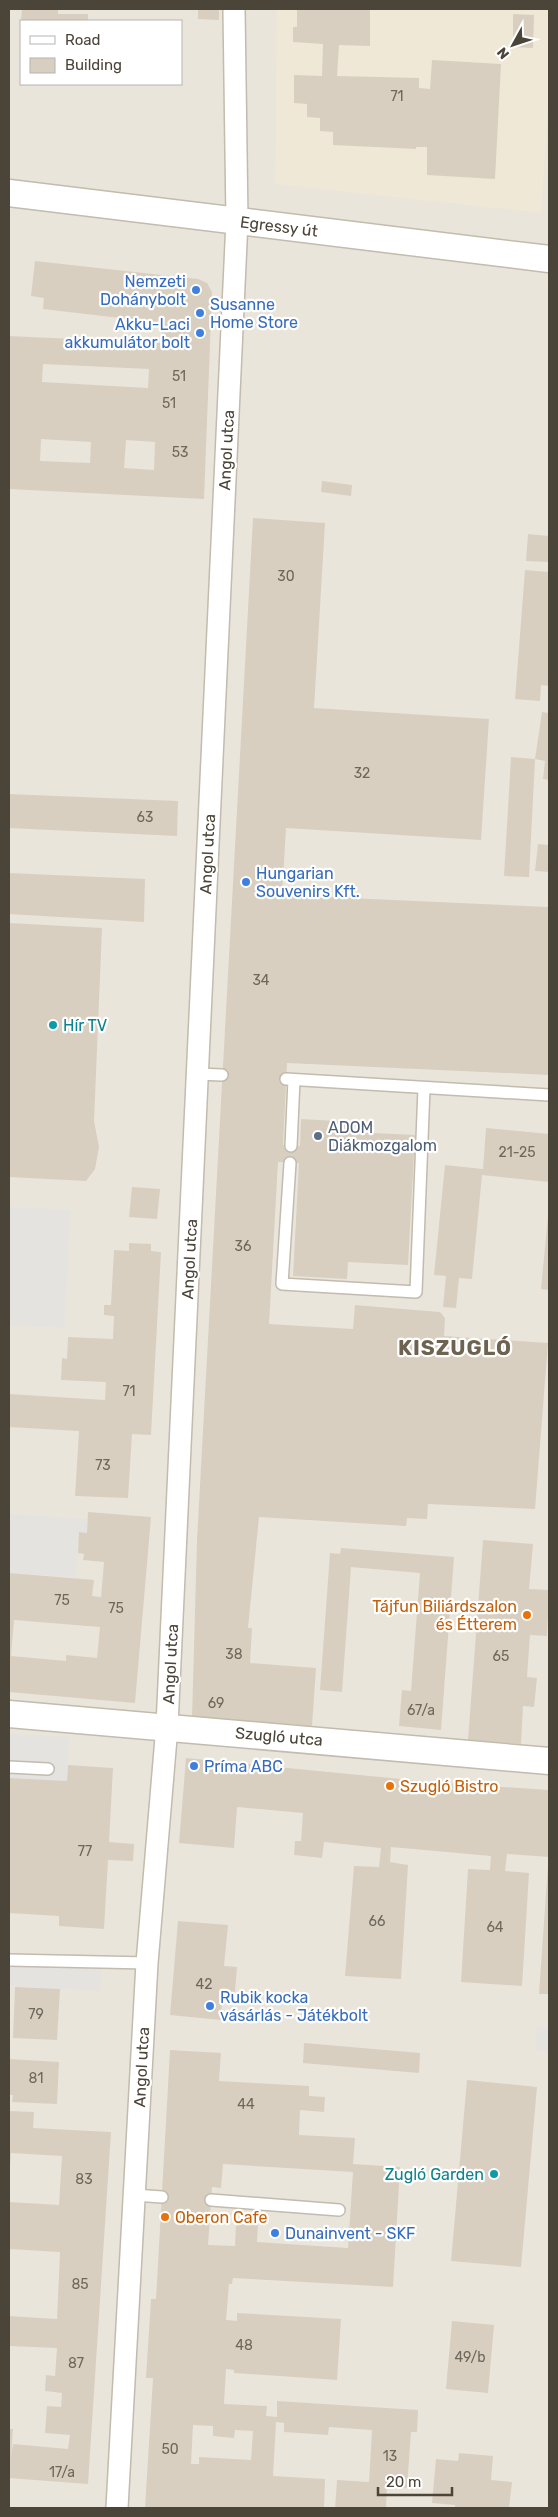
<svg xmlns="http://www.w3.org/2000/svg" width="558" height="2517" font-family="Rubik,sans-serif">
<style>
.residential{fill:#eae5da;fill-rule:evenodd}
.education{fill:#efe8d6}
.parking{fill:#e5e3e0}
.building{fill:#d8cfc1;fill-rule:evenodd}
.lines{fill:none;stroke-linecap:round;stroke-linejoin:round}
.service-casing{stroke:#c2bbae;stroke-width:14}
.minor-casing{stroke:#c2bbae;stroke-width:24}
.tertiary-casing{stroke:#c2bbae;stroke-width:29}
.service{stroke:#fff;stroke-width:11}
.minor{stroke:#fff;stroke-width:21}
.tertiary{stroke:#fff;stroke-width:26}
.shop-dot{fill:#3f7fe0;stroke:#fff;stroke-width:2}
.culture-dot{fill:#0f9aa8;stroke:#fff;stroke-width:2}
.service-dot{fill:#5c6f8a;stroke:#fff;stroke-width:2}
.food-dot{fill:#e8710a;stroke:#fff;stroke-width:2}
.labels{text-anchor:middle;stroke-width:4.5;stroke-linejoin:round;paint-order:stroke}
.number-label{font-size:14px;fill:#6e675b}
.street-label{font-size:16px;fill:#4b4439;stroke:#fff}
.shop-label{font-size:16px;fill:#366cbe;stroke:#fff;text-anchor:start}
.culture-label{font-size:16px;fill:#0d838f;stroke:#fff;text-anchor:start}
.service-label{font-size:16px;fill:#4e5e75;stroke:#fff;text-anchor:start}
.food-label{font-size:16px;fill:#c56008;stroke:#fff;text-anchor:start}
.district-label{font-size:21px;font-weight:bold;letter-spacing:1px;fill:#6e6250;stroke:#fff}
</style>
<rect width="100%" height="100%" fill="#f6f3ec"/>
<path class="residential" d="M9,9H549V2508H9ZM21,21H181V84H21Z"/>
<polygon class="education" points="277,9 549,9 549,93 541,213 275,184"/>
<g class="parking">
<polygon points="9,1207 70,1210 65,1328 9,1325"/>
<polygon points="9,1514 87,1519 87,1533 79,1533 76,1577 9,1573"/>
<polygon points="9,1734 69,1737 67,1781 9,1778"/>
<polygon points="9,1960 102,1961 100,1991 9,1986"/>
<polygon points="537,2026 549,2027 549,2052 535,2050"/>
</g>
<g class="building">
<polygon points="22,9 58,9 58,14 88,14 88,21 21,21"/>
<polygon points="198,9 219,9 219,20 198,19"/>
<polygon points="297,9 370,9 370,46 339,45 337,76 419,78 419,88 430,89 432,60 501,64 495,179 427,175 427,147 416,147 416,149 333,145 333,132 320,131 320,118 307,117 307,104 294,103 294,75 322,76 323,44 293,42 293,27 297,27"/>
<polygon points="513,14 534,15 533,48 513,47"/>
<path d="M35,261L198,279L207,283L212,292L204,499L9,489V336L161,343L163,323L43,309L44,298L31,296ZM43,364L149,369L148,388L42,382ZM41,439L91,442L90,463L40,461ZM126,440L155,442L154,470L124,468Z"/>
<polygon points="322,481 352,485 351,496 321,492"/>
<polygon points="253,518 325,523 314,708 489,719 481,840 286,828 282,895 549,907 549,1075 287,1063 283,1145 300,1146 301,1119 355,1122 354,1132 415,1135 408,1265 348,1262 347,1279 293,1276 299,1163 278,1162 269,1324 353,1329 355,1305 440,1312 445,1318 444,1336 548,1343 535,1509 428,1504 427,1519 407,1518 406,1526 259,1517 248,1628 252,1628 250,1663 316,1668 312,1726 192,1717 197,1540"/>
<polygon points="528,534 549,536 549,562 526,561"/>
<polygon points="525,570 549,572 549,686 541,685 540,701 515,699"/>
<polygon points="542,712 549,713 549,780 543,779 545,761 535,759 529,877 504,876 511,757 535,759"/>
<polygon points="9,794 178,801 177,836 9,828"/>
<polygon points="538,844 549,845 549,872 535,871"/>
<polygon points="9,873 145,879 144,922 9,914"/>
<polygon points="9,923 102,928 94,1121 99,1147 95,1169 86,1181 9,1177"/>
<polygon points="486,1128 549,1134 549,1182 482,1175 472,1279 459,1278 456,1308 443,1307 446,1276 434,1275 445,1165 483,1169"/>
<polygon points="132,1187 160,1189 157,1219 129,1217"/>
<polygon points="548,1216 549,1216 549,1290 541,1289"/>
<polygon points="129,1243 151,1244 151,1251 161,1252 151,1435 132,1434 128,1498 75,1496 79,1431 9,1427 9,1394 105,1400 106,1382 61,1380 62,1358 67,1359 68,1337 113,1339 114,1316 104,1315 104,1305 111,1305 114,1250 129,1251"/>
<path d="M88,1512L151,1517L135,1703L9,1692V1573L94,1580L92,1596L101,1597L104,1562L83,1560L84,1554L78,1553L79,1532L87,1533ZM14,1620L100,1627L97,1658L66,1655V1661L11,1656Z"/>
<polygon points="483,1540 533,1544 529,1589 549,1590 547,1636 530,1635 527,1677 537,1678 534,1707 523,1706 521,1744 468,1740"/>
<polygon points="341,1548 454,1557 441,1730 399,1726 402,1690 411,1691 420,1573 351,1567 342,1692 320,1690 330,1553 340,1554"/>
<polygon points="186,1758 442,1783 549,1790 549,1857 507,1854 505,1871 529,1873 522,1986 461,1982 468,1869 490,1870 491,1856 391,1847 390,1862 408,1865 401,1979 345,1976 354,1866 379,1867 381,1848 324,1842 322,1858 294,1855 295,1841 301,1841 303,1813 237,1807 234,1848 179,1843"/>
<polygon points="68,1765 113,1768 109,1842 134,1844 133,1861 108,1860 104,1929 59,1926 59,1916 9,1913 9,1778 67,1781"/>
<polygon points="548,1865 549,1865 549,1994 539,1994"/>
<polygon points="178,1921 228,1925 224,1966 237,1967 234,2002 222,2001 221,2020 170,2015"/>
<polygon points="15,1987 60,1989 57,2040 13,2038"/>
<polygon points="304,2043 420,2053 419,2073 303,2063"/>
<path d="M170,2050L221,2053L219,2081L309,2086V2096L325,2097L324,2112L300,2110L299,2135L355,2138L353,2164L400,2167L393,2287L233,2278L232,2284H229L226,2320L237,2321V2313L341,2319L337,2380L234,2373V2370L226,2369L224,2404L267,2406L266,2416L277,2417V2401L418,2410L417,2432H411L407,2488L387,2486L386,2508H335L337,2480L369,2482L372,2430L329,2427L328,2435L284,2432V2423L276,2422L273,2476L325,2479L324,2508H145L153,2378H146L151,2299H156ZM223,2164L353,2172L348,2248L257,2242L258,2225L236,2224L235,2246L208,2245L212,2187L221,2188ZM193,2425L213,2426V2436L234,2438L235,2430L253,2431L251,2460L199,2457V2464H191Z"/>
<polygon points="9,2059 59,2062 57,2104 12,2102 13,2095 9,2095"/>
<polygon points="467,2080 537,2087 521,2267 451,2261"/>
<polygon points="9,2111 34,2112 33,2128 111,2132 88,2484 9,2478 9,2429 13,2429 11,2457 13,2444 68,2449 70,2435 45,2433 47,2406 61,2407 62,2393 45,2391 46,2375 55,2376 57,2348 9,2346 9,2316 57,2319 60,2252 9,2249 9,2202 59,2205 62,2156 11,2153 9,2179"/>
<polygon points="452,2321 494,2325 488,2393 446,2389"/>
<polygon points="459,2453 493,2456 491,2480 512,2482 509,2508 455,2508 455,2505 432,2503 436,2459 458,2461"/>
</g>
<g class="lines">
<defs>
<g id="service">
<polyline points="197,1074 222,1075"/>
<polyline points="286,1079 549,1095"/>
<polyline points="291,1146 294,1080"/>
<polyline points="290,1163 282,1284 416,1292 424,1088"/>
<polyline points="9,1767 48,1769"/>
<polyline points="9,1960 147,1963"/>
<polyline points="134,2195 162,2197"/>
<polyline points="211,2200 339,2210"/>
</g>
<polyline id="minor" points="117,2508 147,1963 167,1726 237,221 234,9"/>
<g id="tertiary">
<polyline points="9,193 549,259"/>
<polyline points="9,1714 549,1761"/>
</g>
</defs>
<use href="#service" class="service-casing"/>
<use href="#minor" class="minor-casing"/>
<use href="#tertiary" class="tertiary-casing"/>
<use href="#service" class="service"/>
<use href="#minor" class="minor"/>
<use href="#tertiary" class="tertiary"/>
</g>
<g class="shop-dot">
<circle cx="196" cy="290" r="5"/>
<circle cx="200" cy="313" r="5"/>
<circle cx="200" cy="333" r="5"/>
<circle cx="246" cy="882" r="5"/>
<circle cx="194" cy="1766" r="5"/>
<circle cx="210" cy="2006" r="5"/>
<circle cx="275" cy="2233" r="5"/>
</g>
<g class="culture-dot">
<circle cx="53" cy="1025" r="5"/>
<circle cx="494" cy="2174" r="5"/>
</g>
<circle class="service-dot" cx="318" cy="1136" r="5"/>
<g class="food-dot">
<circle cx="527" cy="1615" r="5"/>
<circle cx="390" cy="1786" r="5"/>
<circle cx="165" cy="2217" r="5"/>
</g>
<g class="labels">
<g class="number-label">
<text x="397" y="101">71</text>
<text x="179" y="381">51</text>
<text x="169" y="408">51</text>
<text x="180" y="457">53</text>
<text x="286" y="581">30</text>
<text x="362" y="778">32</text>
<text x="145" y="822">63</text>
<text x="261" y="985">34</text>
<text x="517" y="1157">21-25</text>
<text x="243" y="1251">36</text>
<text x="129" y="1396">71</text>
<text x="103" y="1470">73</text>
<text x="62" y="1605">75</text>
<text x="116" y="1613">75</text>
<text x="234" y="1659">38</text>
<text x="501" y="1661">65</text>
<text x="216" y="1708">69</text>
<text x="421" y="1715">67/a</text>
<text x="85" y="1856">77</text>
<text x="377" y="1926">66</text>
<text x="495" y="1932">64</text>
<text x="204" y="1989">42</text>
<text x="36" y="2019">79</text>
<text x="36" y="2083">81</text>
<text x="246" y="2109">44</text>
<text x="84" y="2184">83</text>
<text x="80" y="2289">85</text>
<text x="244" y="2350">48</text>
<text x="470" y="2362">49/b</text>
<text x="76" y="2368">87</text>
<text x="170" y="2454">50</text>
<text x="390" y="2461">13</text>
<text x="62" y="2477">17/a</text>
</g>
<g class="street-label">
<text transform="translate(279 226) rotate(7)" y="6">Egressy út</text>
<text transform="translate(226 450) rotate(-87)" y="6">Angol utca</text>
<text transform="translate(207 854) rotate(-87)" y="6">Angol utca</text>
<text transform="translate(189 1259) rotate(-87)" y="6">Angol utca</text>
<text transform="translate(170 1664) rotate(-87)" y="6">Angol utca</text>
<text transform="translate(279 1736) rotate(5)" y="6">Szugló utca</text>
<text transform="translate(141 2067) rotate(-87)" y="6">Angol utca</text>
</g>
<g class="shop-label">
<text x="186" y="287" text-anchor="end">Nemzeti<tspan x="186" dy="18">Dohánybolt</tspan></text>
<text x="210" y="310">Susanne<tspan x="210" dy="18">Home Store</tspan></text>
<text x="190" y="330" text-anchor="end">Akku-Laci<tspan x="190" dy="18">akkumulátor bolt</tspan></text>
<text x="256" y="879">Hungarian<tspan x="256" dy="18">Souvenirs Kft.</tspan></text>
<text x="204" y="1772">Príma ABC</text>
<text x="220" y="2003">Rubik kocka<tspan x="220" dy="18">vásárlás - Játékbolt</tspan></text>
<text x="285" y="2239">Dunainvent - SKF</text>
</g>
<g class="culture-label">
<text x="63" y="1031">Hír TV</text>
<text x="484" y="2180" text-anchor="end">Zugló Garden</text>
</g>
<g class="service-label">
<text x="328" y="1133">ADOM<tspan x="328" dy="18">Diákmozgalom</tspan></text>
</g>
<g class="food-label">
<text x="517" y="1612" text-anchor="end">Tájfun Biliárdszalon<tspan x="517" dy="18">és Étterem</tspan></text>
<text x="400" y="1792">Szugló Bistro</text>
<text x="175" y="2223">Oberon Cafe</text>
</g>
<g class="district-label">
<text x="455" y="1355">KISZUGLÓ</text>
</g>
</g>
<rect width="558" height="2517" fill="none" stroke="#4b4439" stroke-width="20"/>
<rect x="20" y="20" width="162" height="65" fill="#ffffff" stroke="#b7b4b0"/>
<rect x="30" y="36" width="25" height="8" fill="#ffffff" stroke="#b7b4b0"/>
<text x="65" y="45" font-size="15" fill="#4b4439">Road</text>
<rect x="30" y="58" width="25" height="15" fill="#d8cfc1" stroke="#b7b4b0"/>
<text x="65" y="70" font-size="15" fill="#4b4439">Building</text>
<g transform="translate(513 45) rotate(230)" stroke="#ffffff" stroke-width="4" paint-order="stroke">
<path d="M0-4L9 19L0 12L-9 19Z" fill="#4b4439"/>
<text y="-8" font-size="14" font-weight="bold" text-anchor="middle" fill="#4b4439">N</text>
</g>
<path d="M378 2487v8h74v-8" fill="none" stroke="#4b4439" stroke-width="2.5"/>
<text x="386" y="2487" font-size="15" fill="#4b4439" stroke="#ffffff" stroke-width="4" paint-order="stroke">20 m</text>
</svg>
